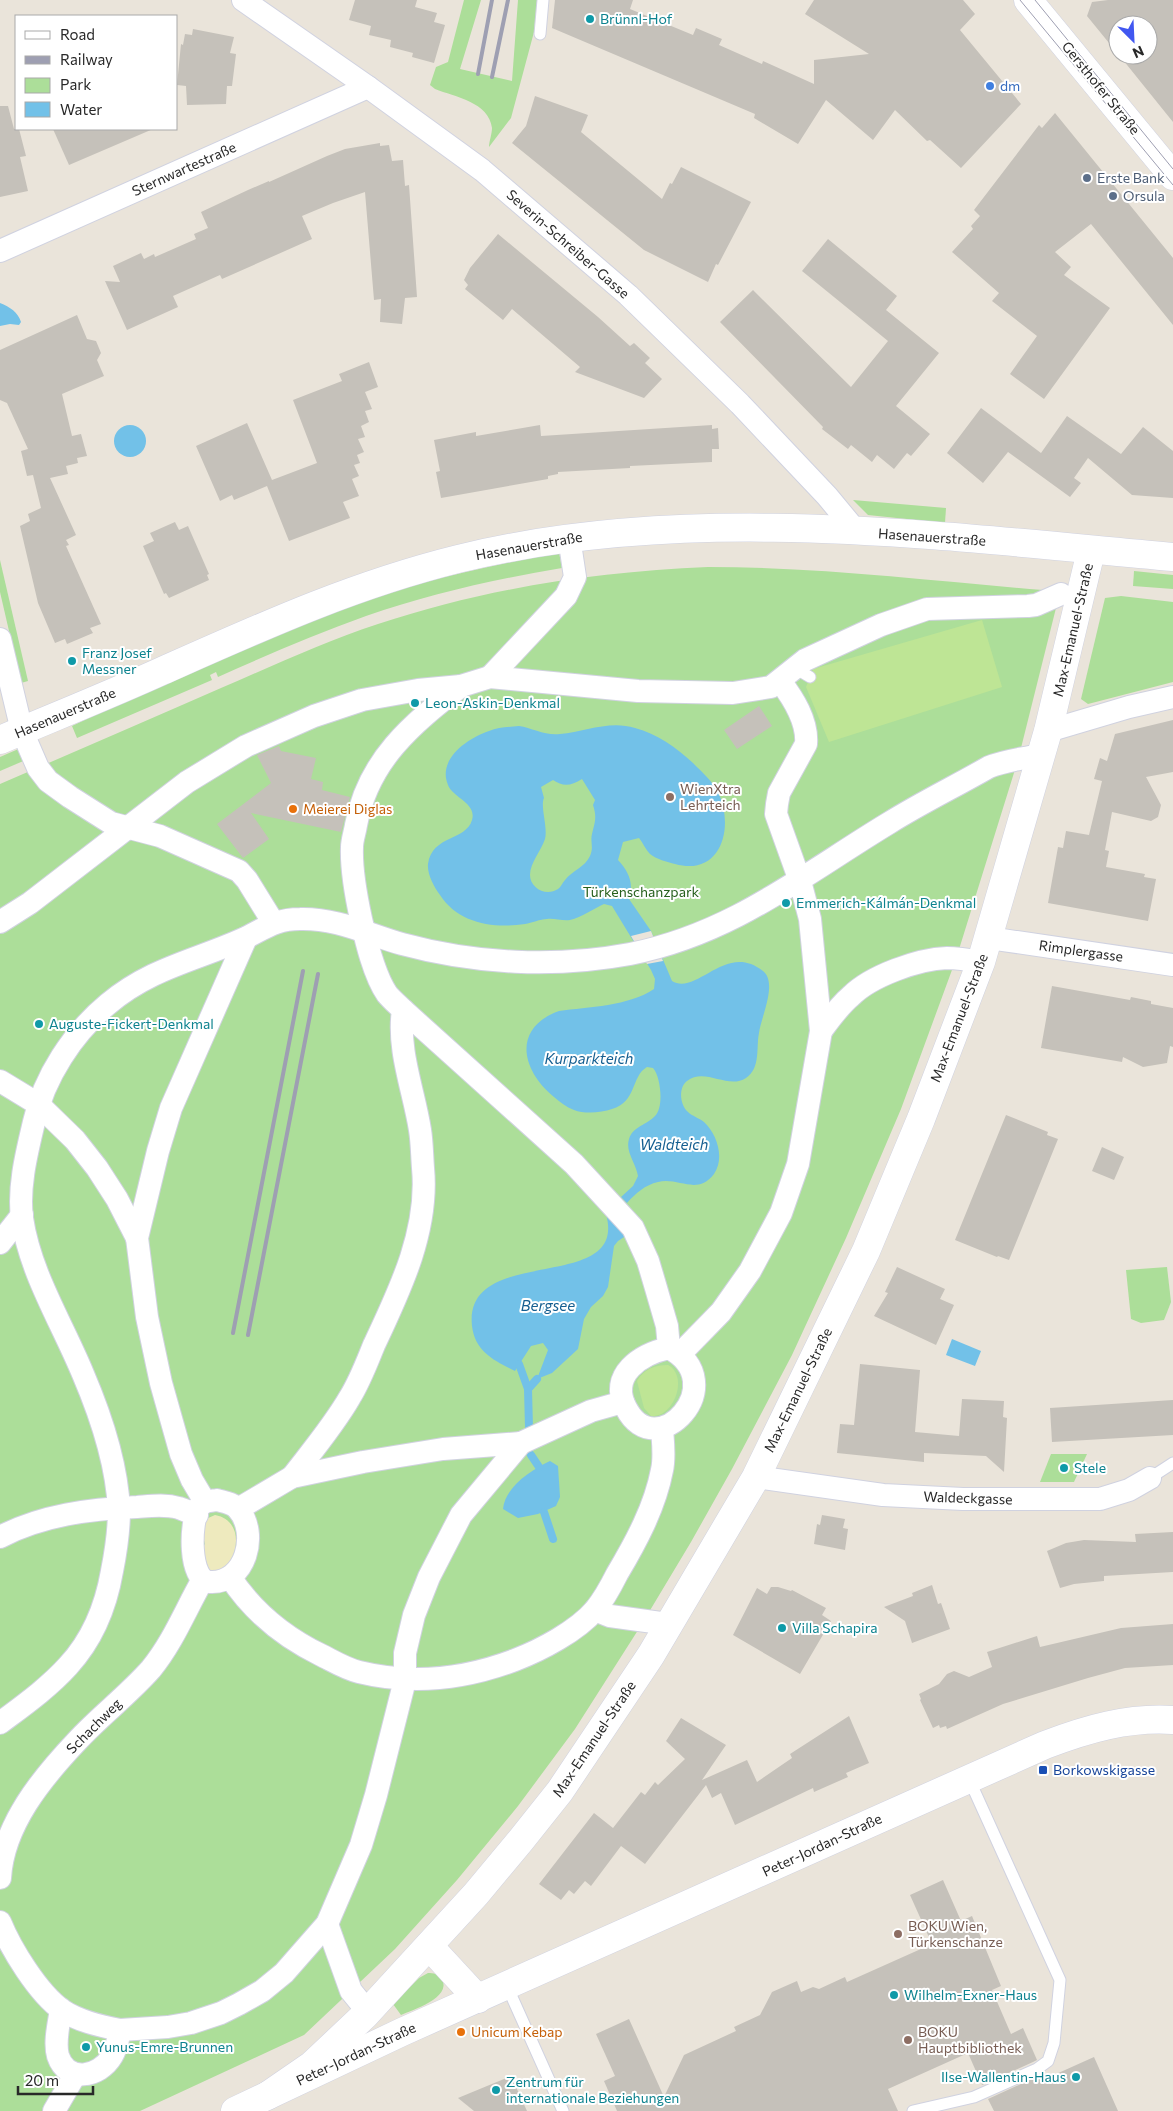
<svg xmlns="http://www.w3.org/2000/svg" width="1173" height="2111" font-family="Commissioner,sans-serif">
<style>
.green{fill:#acde99}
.sand{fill:#eeeabe}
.pitch{fill:#bee595}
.water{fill:#72c1e8;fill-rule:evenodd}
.pier{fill:#eae4da}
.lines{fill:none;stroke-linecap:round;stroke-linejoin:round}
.stream{stroke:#72c1e8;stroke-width:8}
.building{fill:#c5c1ba}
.lane-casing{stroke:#d0d2e0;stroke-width:13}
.street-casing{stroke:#d0d2e0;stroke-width:24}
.secondary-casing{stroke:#d0d2e0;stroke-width:29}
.lane{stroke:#fff;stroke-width:11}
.street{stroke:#fff;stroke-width:22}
.secondary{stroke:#fff;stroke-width:28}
.tram{stroke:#9e9fb2;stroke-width:1}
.rail{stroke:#9e9fb2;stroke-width:4}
.culture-dot{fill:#0f9aa8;stroke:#fff;stroke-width:2}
.shop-dot{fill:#3f7fe0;stroke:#fff;stroke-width:2}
.service-dot{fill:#5c6f8a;stroke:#fff;stroke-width:2}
.education-dot{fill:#8d6e63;stroke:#fff;stroke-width:2}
.food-dot{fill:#e8710a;stroke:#fff;stroke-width:2}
.transit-dot{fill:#1a4fb4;stroke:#fff;stroke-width:2}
.labels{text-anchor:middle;stroke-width:4;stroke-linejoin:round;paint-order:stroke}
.culture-label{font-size:14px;fill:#0d838f;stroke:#fff;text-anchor:start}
.shop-label{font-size:14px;fill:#366cbe;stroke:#fff;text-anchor:start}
.street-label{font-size:14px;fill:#282828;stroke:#fff}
.service-label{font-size:14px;fill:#4e5e75;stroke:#fff;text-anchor:start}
.education-label{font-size:14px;fill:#785e54;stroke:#fff;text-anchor:start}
.food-label{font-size:14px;fill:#c56008;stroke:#fff;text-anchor:start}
.park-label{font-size:14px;fill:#27601d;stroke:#fff}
.transit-label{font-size:14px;fill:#164399;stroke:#fff;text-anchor:start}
.water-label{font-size:15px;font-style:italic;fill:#145e90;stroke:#fff}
</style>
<rect width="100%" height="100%" fill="#eae4da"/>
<g class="green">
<path d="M464,0H481L460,69L512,81L518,0H537L534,32L511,118L489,147C489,142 492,134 492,128C489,102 455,97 435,89L430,85L436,67L448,62Z"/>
<polygon points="853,500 946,508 945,523 868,515"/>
<path d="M559,552L562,568C496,579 430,594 366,616C316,634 267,655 218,677L216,672L210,675L212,680L77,738L72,726C159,686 246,643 335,610C408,583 483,568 559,552Z"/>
<polygon points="0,560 28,681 21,683 0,592"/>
<path d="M708,567C820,567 932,581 1043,590L1056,608L1018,760L956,959L901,1109L846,1238L792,1355L732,1469L691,1542L640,1627L575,1729L518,1806L457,1880L395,1949L304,2035L140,2111H0V784C74,752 148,720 221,688C273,666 325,641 378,624C488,588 593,572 708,567Z"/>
<polygon points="1134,571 1173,575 1173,589 1133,586"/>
<polygon points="1121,596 1173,602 1173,682 1088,704 1081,699 1105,598"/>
<polygon points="23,747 28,759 0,771 0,757"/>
<polygon points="1167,1267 1171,1302 1164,1320 1141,1323 1131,1319 1126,1270"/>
<polygon points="1051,1454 1087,1454 1074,1482 1040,1482"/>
<path d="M428,1973C433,1973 439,1974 442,1979C452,1998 412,2010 401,2015L393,2004L419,1978Z"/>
</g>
<path class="sand" d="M215,1515C245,1520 240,1561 218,1573L209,1570L202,1548L205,1544L202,1533L206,1519Z"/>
<g class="pitch">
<polygon points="982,620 1002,687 829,742 806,687 813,669"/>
<path d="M668,1365C689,1376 674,1418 651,1416L644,1408L637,1381C644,1369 655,1365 668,1365Z"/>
</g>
<g class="water">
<path d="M0,303C10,307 18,312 21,322L19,325L10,324L0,326Z"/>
<circle cx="130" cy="441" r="16"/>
<path d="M519,726C532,728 546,736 560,734C585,732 609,720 635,728C657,734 676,747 693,763C702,772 712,781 718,792C735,827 721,877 675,864C667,862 656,859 650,854C646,850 643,843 639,838L623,842L618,860C629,872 634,883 629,899L651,931L672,981C697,996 726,941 763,971C778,983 761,1017 759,1033C756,1047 761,1068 746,1078C728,1090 705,1067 687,1081C678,1088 680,1105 688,1112C692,1116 699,1118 704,1122C717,1134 725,1158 714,1174C697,1196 679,1177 658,1182C645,1185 636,1193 627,1203L621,1197L633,1186L638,1176C636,1163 625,1152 629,1139C633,1126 647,1125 655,1116C664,1108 661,1077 653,1068L647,1067C631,1076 637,1102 612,1109C601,1113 584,1114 574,1110C566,1107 560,1102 554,1097C521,1070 512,1028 559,1011C588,1007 629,1006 654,989L655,979L651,970L612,906L604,904C593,909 582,917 570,920C562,921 554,918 547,919C540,919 532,923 525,924C493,929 458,923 440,895C434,887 427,874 428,864C432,835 466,841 472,820C477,803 453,798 448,785C437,759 468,738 489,731C498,727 509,727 519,726ZM582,779L595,800L593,805C597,817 595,822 592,834C590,842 594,847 590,856C585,867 572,871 565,880C562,883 561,887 558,889C546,897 530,888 530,875C530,863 541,851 545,839C548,827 540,806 544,798L541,787L553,780C563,787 571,786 582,779Z"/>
<path d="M606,1214L627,1235L618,1241L614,1246L608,1287L603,1296L591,1307L584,1319L578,1349L552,1373L537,1379L548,1350L543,1343L531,1346L515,1371C495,1361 475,1352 472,1326C463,1242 629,1296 606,1214Z"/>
<polygon points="952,1339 981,1351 975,1366 946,1355"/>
<path d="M550,1461L558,1466L560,1497L556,1506L538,1514L518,1518L503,1509C505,1487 531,1470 550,1461Z"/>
</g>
<polygon class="pier" points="651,931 663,961 647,964 631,936"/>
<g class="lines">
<g class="stream">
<polyline points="519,1364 528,1389"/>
<polyline points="529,1428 528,1389 537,1379"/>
<polyline points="531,1455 539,1467"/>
<polyline points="544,1512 553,1539"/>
</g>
</g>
<g class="building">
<polygon points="355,0 417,0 415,7 437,13 434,22 445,25 434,63 412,57 413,53 390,47 391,40 369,35 371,26 349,20"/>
<polygon points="555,0 633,0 630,9 693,35 696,28 722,39 719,45 762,64 763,61 814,84 814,60 869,54 805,14 814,0 963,0 975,14 960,30 1021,104 961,168 930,140 927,141 895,110 873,140 826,100 798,144 754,118 755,114 552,28"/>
<polygon points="1108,0 1173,0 1173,122 1119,55 1148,55 1148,25 1118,25 1118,54 1087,16 1092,2"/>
<polygon points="193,29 234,37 230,53 236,54 232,86 227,86 226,104 187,105 186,86 177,85 181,44 183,45 185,34 192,35"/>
<polygon points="535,96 588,115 581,132 662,199 670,183 672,184 681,167 751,202 718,265 716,264 708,282 644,250 512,143 526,126"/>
<polygon points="0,106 8,106 14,129 19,129 26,156 20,157 28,191 0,197"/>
<polygon points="1055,113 1173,258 1173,325 1091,224 1055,252 1071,267 1064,275 1110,308 1044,399 1010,374 1037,336 992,301 999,293 952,252 973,229 971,226 980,216 974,210 1039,125 1042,128"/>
<polygon points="53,129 153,129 69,165"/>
<polygon points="380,143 380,146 389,145 392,161 403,160 405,186 409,185 417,297 405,298 402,324 380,322 381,299 374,300 365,192 333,203 302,216 312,239 222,279 220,275 173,296 178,307 127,330 105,281 120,282 113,266 141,253 144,259 154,254 155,257 196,239 194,234 208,228 201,212 248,190 269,181 269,182 327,156 345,149"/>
<polygon points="498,234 598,317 630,346 634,343 650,358 645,363 662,379 644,398 575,372 580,367 512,309 503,320 465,289 468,285 464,280 470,268"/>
<polygon points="828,239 897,296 886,310 939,353 896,406 930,434 911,456 907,453 894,469 877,455 872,462 851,445 848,449 822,429 823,427 720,322 753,290 851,387 888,341 802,271"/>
<polygon points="77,315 87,339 96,341 101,353 97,360 104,376 62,394 72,436 81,434 87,456 77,458 78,463 66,466 68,474 50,478 76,535 66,540 69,545 66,546 101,624 90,628 93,633 67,644 65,639 55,643 38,603 20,526 30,521 28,514 41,508 33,475 27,476 21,451 28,449 7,403 0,400 0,350"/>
<polygon points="369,362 378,387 365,392 372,409 365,411 369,422 361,426 365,437 358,439 364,452 357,455 360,463 354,465 359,476 352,479 359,496 343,502 350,518 289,541 267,486 234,500 232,495 220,501 196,446 247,423 272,480 317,463 293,400 342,381 339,374"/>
<polygon points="981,408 1041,453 1067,416 1121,454 1143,427 1173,451 1173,498 1132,495 1088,458 1074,478 1081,483 1070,497 1008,452 983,483 947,453"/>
<polygon points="540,425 541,436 712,425 712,429 718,428 719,449 712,449 712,462 630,466 630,468 558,472 558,474 548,476 548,479 441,498 436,472 440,471 434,440 476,432 476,436"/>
<polygon points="175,522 179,530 188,526 209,574 207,575 209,580 169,598 166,593 164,594 143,546 154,541 150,533"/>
<polygon points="759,706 772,726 737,749 724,730"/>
<polygon points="1173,720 1173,772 1146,777 1161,805 1158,817 1151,821 1112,812 1105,850 1109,851 1106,867 1145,874 1144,877 1156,879 1148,921 1048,903 1058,847 1063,848 1066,831 1089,835 1102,781 1094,779 1100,758 1107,761 1115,734"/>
<polygon points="279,746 281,751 316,758 311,779 323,782 322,790 350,797 341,832 251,813 269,839 243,858 217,824 271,783 257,755"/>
<polygon points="1052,986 1130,1000 1131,997 1151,1001 1151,1004 1173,1008 1173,1047 1170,1046 1167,1063 1143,1067 1123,1057 1122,1062 1041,1048"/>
<polygon points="1006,1115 1048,1132 1047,1135 1058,1139 1009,1260 998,1256 997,1257 955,1240"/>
<polygon points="1102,1147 1124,1157 1114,1180 1092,1171"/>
<polygon points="897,1267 945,1289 940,1299 954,1305 936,1345 874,1316 888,1293 885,1292"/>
<polygon points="860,1364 920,1370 915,1432 959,1436 962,1399 1004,1401 1003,1417 1007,1418 1004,1472 986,1456 924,1453 924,1462 837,1453 840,1424 854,1425"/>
<polygon points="1173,1400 1173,1435 1052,1442 1050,1408"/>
<polygon points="822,1515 845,1519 843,1528 848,1529 845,1550 814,1544 817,1524 820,1525"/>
<polygon points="1173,1532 1173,1572 1104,1576 1104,1581 1074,1584 1060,1588 1047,1551 1066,1543 1084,1540 1136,1542 1135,1534"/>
<polygon points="932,1585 938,1604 941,1603 950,1629 912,1643 905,1621 884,1607 913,1596 912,1593"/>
<polygon points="771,1587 778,1587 791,1591 792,1590 826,1608 822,1615 831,1621 800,1674 733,1635 757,1588 767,1594"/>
<polygon points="1173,1624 1173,1665 1125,1668 1088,1678 1003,1704 947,1729 946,1726 940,1728 939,1725 933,1728 920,1700 921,1699 919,1694 939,1684 947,1674 954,1671 969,1677 992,1667 987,1652 1037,1636 1040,1647 1121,1628"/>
<polygon points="849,1716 869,1763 846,1773 848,1777 814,1792 813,1788 735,1825 721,1793 712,1798 706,1785 645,1864 621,1846 591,1886 585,1881 574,1894 569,1890 561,1900 539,1884 594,1813 613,1828 641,1792 645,1795 655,1782 658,1785 685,1759 666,1741 681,1718 726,1745 702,1780 747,1760 757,1782 792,1758 790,1754"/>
<polygon points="943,1880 961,1921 972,1916 1001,1986 992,1990 1011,2034 1023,2028 1037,2060 1033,2062 982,2085 968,2053 888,2089 898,2111 617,2111 604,2081 615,2076 596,2034 629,2019 664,2097 684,2055 736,2031 734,2027 760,2015 772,1992 797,1981 801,1992 813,1987 819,1989 845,1977 847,1982 932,1944 910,1895"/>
<polygon points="1094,2057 1118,2111 994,2111 988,2099 1043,2074 1045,2079"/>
<polygon points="511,2076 527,2111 474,2111 458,2098"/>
</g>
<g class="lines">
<defs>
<g id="lane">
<polyline points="540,34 543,0"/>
<polyline points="793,667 810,677"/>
<polyline points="1150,1478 1173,1463"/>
<polyline points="507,1986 563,2111"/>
<polyline points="913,2111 974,2097 1037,2069 1048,2061 1054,2043 1060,1980 969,1779"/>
</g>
<g id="street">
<polyline points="243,0 368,87 482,170 628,295 740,404 827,496 856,531"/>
<polyline points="0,251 368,87"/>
<polyline points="0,639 22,731 38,768 48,781 70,797 111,823 160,836 239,871 247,880 273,922"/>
<polyline points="490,677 566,596 575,577 569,537"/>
<polyline points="1048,731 1129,707 1173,697"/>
<polyline points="0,922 30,903 187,782 246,746 314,716 362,700 418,690 461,686 490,677 638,691 733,693 771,687 805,660 881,625 927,609 1028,606 1036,605 1061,594"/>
<polyline points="989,938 1173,965"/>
<polyline points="403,1010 574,1164 633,1228 648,1261 656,1288 667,1326 669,1348"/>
<path d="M821,1031C830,1019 839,1006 851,996C871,976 918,959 947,958C958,958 970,960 981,962"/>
<polyline points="0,1081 38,1104 75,1140 97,1168 117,1199 137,1238"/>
<polyline points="0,1243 22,1215"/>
<path d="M669,1348C734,1383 656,1467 626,1408C608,1375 641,1354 669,1348Z"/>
<path d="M680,1354L721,1312L750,1271L781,1213L798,1164L821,1031L810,919L800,881L776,814L777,804L779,793L806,744C808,721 793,698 780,681"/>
<path d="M292,1477C312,1451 334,1425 350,1397C360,1381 367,1362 374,1345C400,1290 429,1230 423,1168C422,1155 422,1142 420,1130C414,1091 397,1050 403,1010C398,1005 392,1000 387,994C374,975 366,941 361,919C356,896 351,870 352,847C352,840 355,832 356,825C368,760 412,724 461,686"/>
<polyline points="756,1477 883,1495 963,1499 1100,1499 1129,1490 1150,1478"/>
<path d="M217,1500C224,1502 233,1503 238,1509C259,1533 246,1584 210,1582C188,1581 190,1521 199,1507C203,1501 211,1501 217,1500Z"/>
<polyline points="205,1502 192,1480 181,1454 161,1383 147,1317 137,1238 158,1151 171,1108 246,938"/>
<polyline points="238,1509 292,1477 363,1462 443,1449 521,1443"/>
<path d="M0,1537C42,1515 90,1509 137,1507C151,1506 165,1504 179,1508C185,1510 191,1513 197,1515"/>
<path d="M230,1577C253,1612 284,1637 321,1655C333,1661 346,1669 359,1672C412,1685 465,1679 515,1660C541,1650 577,1631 595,1610C604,1599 611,1586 617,1574C636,1542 655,1507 662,1470C665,1457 663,1442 662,1429"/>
<polyline points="595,1610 610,1616 668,1624"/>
<path d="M0,1723C24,1705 48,1688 68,1666C92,1640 106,1606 112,1571C116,1551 119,1531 119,1510C117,1464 101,1416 83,1374C62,1323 30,1273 22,1218C18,1186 27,1152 34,1122C44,1077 73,1033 108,1004C151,968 194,961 243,939C264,929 275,919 300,919C337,918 367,934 402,944C476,964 555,968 630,954C732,934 803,875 889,823C921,803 956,786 989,767C1006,760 1024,759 1042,754"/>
<path d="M0,1878C3,1825 42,1778 77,1741C100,1716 128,1695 151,1669C173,1642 185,1611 202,1581"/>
<path d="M0,1922C11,1949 38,1993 62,2010C78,2021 100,2026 120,2030C118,2039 117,2048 112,2056C99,2078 67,2083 58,2056C54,2042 59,2023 61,2009"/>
<polyline points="327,1924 351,1991 368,2012"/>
<polyline points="120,2030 168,2027 191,2023 221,2013 239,2004 262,1991 284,1973 327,1924 361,1845 376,1795 405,1680 405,1653 414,1615 429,1577 461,1515 521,1443 591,1411 623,1402"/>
<polyline points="54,2111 75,2075"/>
</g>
<g id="secondary">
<polyline points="1028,0 1173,176"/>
<path d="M0,740C54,717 109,695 162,671C261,627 353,585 458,559C689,502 939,536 1173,557"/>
<polyline points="429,1946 478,1999"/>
<polyline points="267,2096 312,2065 365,2015 476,1894 521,1840 560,1791 651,1655 756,1477 866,1251 921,1119 981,962 1048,731 1091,551"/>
<path d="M235,2111L402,2032L1045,1745C1087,1729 1128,1717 1173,1720"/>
</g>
</defs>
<use href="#lane" class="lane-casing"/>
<use href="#street" class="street-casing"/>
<use href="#secondary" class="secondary-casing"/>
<use href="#lane" class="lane"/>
<use href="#street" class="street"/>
<use href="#secondary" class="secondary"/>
<g class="tram">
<polyline points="1020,0 1173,185"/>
<polyline points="1035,0 1173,169"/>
</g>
<g class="rail">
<polyline points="478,74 492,0"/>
<polyline points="492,77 508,0"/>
<polyline points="233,1333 303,971"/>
<polyline points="248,1335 318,974"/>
</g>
</g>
<g class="culture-dot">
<circle cx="590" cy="19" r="5"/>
<circle cx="72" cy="661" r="5"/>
<circle cx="415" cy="703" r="5"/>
<circle cx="786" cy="903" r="5"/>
<circle cx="39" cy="1024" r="5"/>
<circle cx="1064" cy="1468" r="5"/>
<circle cx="782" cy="1628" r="5"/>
<circle cx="894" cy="1995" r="5"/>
<circle cx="86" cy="2047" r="5"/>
<circle cx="1076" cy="2077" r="5"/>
<circle cx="496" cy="2090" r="5"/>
</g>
<circle class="shop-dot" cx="990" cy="86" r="5"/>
<g class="service-dot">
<circle cx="1087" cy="178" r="5"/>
<circle cx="1113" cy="196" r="5"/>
</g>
<g class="education-dot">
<circle cx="670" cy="797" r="5"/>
<circle cx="898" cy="1934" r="5"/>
<circle cx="908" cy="2040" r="5"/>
</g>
<g class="food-dot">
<circle cx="293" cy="809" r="5"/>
<circle cx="461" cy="2032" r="5"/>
</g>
<rect class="transit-dot" x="1038" y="1765" width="10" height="10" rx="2.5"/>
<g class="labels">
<g class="culture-label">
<text x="600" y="24">Brünnl-Hof</text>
<text x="82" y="658">Franz Josef<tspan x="82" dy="16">Messner</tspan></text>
<text x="425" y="708">Leon-Askin-Denkmal</text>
<text x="796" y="908">Emmerich-Kálmán-Denkmal</text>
<text x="49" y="1029">Auguste-Fickert-Denkmal</text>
<text x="1074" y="1473">Stele</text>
<text x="792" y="1633">Villa Schapira</text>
<text x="904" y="2000">Wilhelm-Exner-Haus</text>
<text x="96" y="2052">Yunus-Emre-Brunnen</text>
<text x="1066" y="2082" text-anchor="end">Ilse-Wallentin-Haus</text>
<text x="506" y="2087">Zentrum für<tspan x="506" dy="16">internationale Beziehungen</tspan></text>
</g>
<g class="shop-label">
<text x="1000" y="91">dm</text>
</g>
<g class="street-label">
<text transform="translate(1101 88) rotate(51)" y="5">Gersthofer Straße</text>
<text transform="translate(184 169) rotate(-24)" y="5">Sternwartestraße</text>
<text transform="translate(568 244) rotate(41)" y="5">Severin-Schreiber-Gasse</text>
<text transform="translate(932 537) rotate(4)" y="5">Hasenauerstraße</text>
<text transform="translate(529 546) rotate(-10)" y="5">Hasenauerstraße</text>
<text transform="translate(1073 630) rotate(-77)" y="5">Max-Emanuel-Straße</text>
<text transform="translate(65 713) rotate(-23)" y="5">Hasenauerstraße</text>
<text transform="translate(1081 951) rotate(8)" y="5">Rimplergasse</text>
<text transform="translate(959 1018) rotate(-69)" y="5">Max-Emanuel-Straße</text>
<text transform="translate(798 1390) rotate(-64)" y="5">Max-Emanuel-Straße</text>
<text transform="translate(968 1498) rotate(2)" y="5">Waldeckgasse</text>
<text transform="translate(94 1726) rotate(-45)" y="5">Schachweg</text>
<text transform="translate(594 1739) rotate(-56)" y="5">Max-Emanuel-Straße</text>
<text transform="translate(822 1845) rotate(-25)" y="5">Peter-Jordan-Straße</text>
<text transform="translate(356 2054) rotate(-25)" y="5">Peter-Jordan-Straße</text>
</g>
<g class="service-label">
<text x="1097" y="183">Erste Bank</text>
<text x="1123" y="201">Orsula</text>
</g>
<g class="education-label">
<text x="680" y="794">WienXtra<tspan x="680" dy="16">Lehrteich</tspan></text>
<text x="908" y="1931">BOKU Wien,<tspan x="908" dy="16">Türkenschanze</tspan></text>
<text x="918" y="2037">BOKU<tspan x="918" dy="16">Hauptbibliothek</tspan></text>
</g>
<g class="food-label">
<text x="303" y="814">Meierei Diglas</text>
<text x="471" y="2037">Unicum Kebap</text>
</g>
<g class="park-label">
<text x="641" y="897">Türkenschanzpark</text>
</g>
<g class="transit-label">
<text x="1053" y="1775">Borkowskigasse</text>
</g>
<g class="water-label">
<text x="589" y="1064">Kurparkteich</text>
<text x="674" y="1150">Waldteich</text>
<text x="548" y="1311">Bergsee</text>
</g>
</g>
<rect x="15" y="15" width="162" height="115" fill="#ffffff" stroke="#a9a9a9"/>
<rect x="25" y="31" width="25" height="8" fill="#ffffff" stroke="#a9a9a9"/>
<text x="60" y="40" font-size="15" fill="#282828">Road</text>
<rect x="25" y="56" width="25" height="8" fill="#9e9fb2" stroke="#a9a9a9"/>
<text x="60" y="65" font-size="15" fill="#282828">Railway</text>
<rect x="25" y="78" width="25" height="15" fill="#acde99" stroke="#a9a9a9"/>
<text x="60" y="90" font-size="15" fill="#282828">Park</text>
<rect x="25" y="102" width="25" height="15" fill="#72c1e8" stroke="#a9a9a9"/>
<text x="60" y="115" font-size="15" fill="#282828">Water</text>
<g transform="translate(1133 40) rotate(156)"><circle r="24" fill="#ffffff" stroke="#a9a9a9"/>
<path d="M0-4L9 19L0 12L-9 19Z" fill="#4157f0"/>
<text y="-8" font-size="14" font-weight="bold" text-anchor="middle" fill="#282828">N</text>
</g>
<path d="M18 2086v8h75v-8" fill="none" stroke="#282828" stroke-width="2.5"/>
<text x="25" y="2086" font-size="15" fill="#282828" stroke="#ffffff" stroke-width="4" paint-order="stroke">20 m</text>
</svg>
